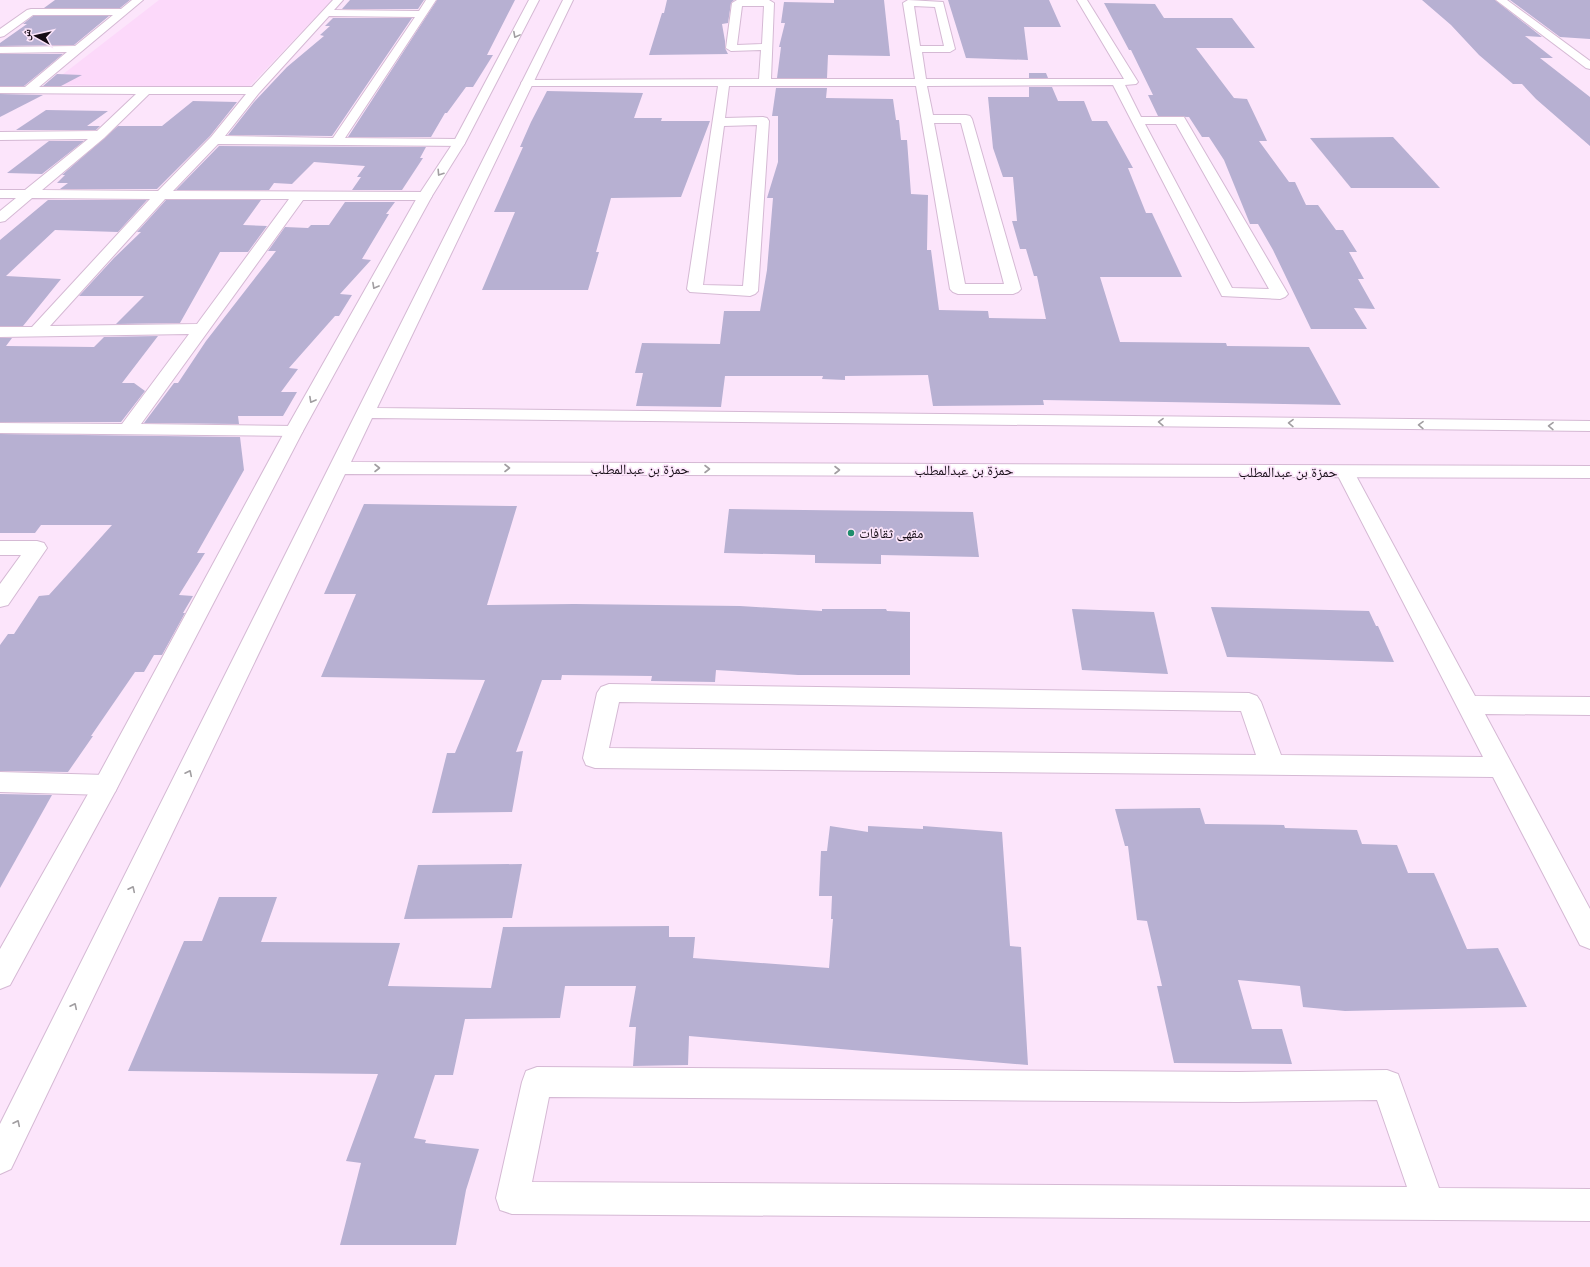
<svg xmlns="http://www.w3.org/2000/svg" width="1590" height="1267" font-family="Lato,'Noto Naskh Arabic',sans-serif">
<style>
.built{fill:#fcd9fa}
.building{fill:#b7b0d2}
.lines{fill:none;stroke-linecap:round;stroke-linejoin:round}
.street-casing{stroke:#d5b9d4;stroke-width:2}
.secondary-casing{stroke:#d5b9d4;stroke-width:2}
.street{fill:#fff;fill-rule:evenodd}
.secondary{fill:#fff;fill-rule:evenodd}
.oneway{stroke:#a19ea1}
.poi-dot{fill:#1e8d6c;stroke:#fce5fb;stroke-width:1.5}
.labels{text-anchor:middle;stroke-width:3.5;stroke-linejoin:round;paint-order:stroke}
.street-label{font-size:14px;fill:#150c15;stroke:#fce5fb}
.poi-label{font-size:14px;fill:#150c15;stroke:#fce5fb;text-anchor:start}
</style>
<rect width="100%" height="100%" fill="#fce5fb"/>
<polygon class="built" points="159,0 332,0 249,87 49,85"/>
<g class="building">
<polygon points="55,0 130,0 120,8 44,8"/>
<polygon points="350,0 424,0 418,9 342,9"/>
<polygon points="437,0 515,0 487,55 493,55 473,87 466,87 447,113 445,113 431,137 348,137"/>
<polygon points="667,0 734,0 731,3 728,23 722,24 725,41 725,48 728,54 649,55 662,13 664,13"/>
<polygon points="834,0 884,0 890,56 828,55 827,78 777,78 781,47 779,47 785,23 781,23 784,2 834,3"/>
<polygon points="948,0 1049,0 1061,27 1024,27 1028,60 966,58"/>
<polygon points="1422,0 1495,0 1542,37 1525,36 1553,58 1540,58 1590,97 1590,146 1536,99 1522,84 1513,84 1479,55 1451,25"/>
<polygon points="1510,0 1590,0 1590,39 1560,37"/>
<polygon points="1104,3 1155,4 1164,18 1232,18 1255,48 1196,48 1234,98 1247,99 1267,141 1259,141 1289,182 1295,182 1306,205 1318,205 1336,230 1343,230 1357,252 1349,252 1364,279 1358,279 1375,309 1354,308 1367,329 1311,329 1273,250 1258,224 1250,224 1224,160 1209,137 1202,137 1189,117 1158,116 1148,95 1153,95 1131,50 1129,50"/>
<polygon points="33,16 109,16 74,45 0,46 0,43 27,24 23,24"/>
<polygon points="333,18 412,18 332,136 228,135 254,102 287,67 324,36 320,35 330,26 325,26"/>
<polygon points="0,54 63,54 24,86 0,86"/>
<polygon points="1029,73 1046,73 1048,78 1029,78"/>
<polygon points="57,74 82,75 61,86 43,86"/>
<polygon points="1029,87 1052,87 1058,101 1084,101 1092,121 1107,121 1133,168 1128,168 1146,213 1152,213 1182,277 1100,277 1120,342 1226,343 1227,346 1309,347 1341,405 1043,400 1044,405 933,406 928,375 845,376 845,380 822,379 823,376 725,376 721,407 636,406 643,373 635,373 642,343 720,344 724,311 760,311 767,270 773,198 767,198 778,162 778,116 772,116 776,88 827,88 826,98 893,99 896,120 899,120 901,140 907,140 911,194 928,195 927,250 931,250 939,310 988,311 989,318 1046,319 1037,276 1034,276 1026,249 1020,249 1012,221 1017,221 1013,177 1003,177 993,148 988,97 1029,97"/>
<polygon points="547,91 643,93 634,118 662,118 661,121 710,121 681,197 611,198 596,252 599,252 588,290 482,290 515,212 494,212 523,147 520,147 531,122"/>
<polygon points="0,94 43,95 0,117"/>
<polygon points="193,101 237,102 210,136 157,189 60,189 68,183 57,183 65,175 62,175 118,126 162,126"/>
<polygon points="46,110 108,111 87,126 100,126 96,130 16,130"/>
<polygon points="1393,137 1440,188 1351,188 1310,138"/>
<polygon points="49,141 84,141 42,174 7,173"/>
<polygon points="219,146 426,147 420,158 423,158 402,190 352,190 361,177 357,177 365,166 314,162 292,184 274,183 269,190 176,190"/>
<polygon points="48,200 147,200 118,232 55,230 6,276 61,279 23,326 0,326 0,240"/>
<polygon points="166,200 261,200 243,225 267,226 248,252 220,252 180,323 116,324 144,296 79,296 114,258 141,232 137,232"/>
<polygon points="345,202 395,202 386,214 389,214 362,259 371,260 340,294 352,295 339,316 335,316 289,368 298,369 281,392 297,392 283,416 238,416 239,424 144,423 174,383 178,383 206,341 276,251 268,251 285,227 308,228 311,225 329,225"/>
<polygon points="158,336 122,383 134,383 145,391 121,422 0,422 0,338 12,338 6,346 94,347 104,337"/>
<polygon points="0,434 240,437 244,470 197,553 205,553 179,595 193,596 183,613 185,613 162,655 154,655 144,672 135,672 91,736 93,736 68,772 0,771 0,645 8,634 14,634 39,596 49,595 112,525 41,525 35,533 0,533"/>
<polygon points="364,504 517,506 487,605 574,604 740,606 822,611 822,609 886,609 887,611 910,612 910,675 798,675 716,670 715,682 651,681 652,676 562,675 561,680 542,680 516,752 523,751 512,812 432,813 447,753 455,753 485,680 321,677 356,594 324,594"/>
<polygon points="729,509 973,512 979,557 881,555 881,564 815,563 815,555 724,553"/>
<polygon points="1211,607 1369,611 1376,626 1378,626 1394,662 1227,657"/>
<polygon points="1072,609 1154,612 1168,674 1082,670"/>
<polygon points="0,794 52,795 0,888"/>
<polygon points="1200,808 1205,824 1284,825 1285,828 1357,830 1362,844 1397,845 1408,873 1434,873 1467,949 1498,948 1527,1007 1345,1011 1303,1007 1300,986 1238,980 1252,1029 1282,1029 1292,1064 1174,1063 1157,986 1162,986 1147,921 1137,920 1128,846 1125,846 1115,809"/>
<polygon points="830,826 868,832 868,826 923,829 923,826 1002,832 1010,946 1021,947 1028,1065 689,1036 688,1065 633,1066 636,1027 629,1027 636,986 565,986 560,1018 465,1019 453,1075 435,1075 414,1138 426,1140 425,1143 479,1149 466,1190 456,1245 340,1245 361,1163 346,1161 378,1074 128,1071 184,941 202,941 219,897 277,897 261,942 400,943 388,986 491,988 503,927 669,926 669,937 695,937 693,958 829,968 833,919 831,919 832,896 819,896 821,851 827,851"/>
<polygon points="522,864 512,918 404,919 418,865"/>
</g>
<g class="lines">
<defs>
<g id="street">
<path d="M132,0H143L39,87H252L333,0H343L334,10L419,11L426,0H436L345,138L459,139L463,140L465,143L463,146L218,144L173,191L425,192L430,193L432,196L430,199L425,200H303L141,424L294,426L300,427L303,431L300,435L294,436L0,433V423L122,424L189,334L0,337V327H32L150,199L32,198L5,221L0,222V211L16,198H0V190H25L88,139L0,140V132L97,131L136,94L0,93V87H25L67,52L0,53V47L75,46L113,15H33L4,36L0,37V29L27,10L31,9H121ZM329,16L415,17L333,138L225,136L259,93ZM149,94H246L211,137L158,191L42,190L104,138ZM165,199H289L197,324L50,326Z"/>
<path d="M737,0H769L774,3L771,79H915L903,3L908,0L943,2L955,49L950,52H922L926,79H1124L1077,0H1087L1138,82L1136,84L1125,85L1141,117H1184L1288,294L1285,297L1280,299L1222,296L1113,85L927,86L933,115H966L970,116L972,119L1021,289L1018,292L1013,294H958L953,292L950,289L916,86H729L725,118L763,117L767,118L769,121L758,291L755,294L750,296L690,292L687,289L718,86H527L523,85L521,83L523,81L527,80L759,79L761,50L731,51L726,48L732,3ZM742,6H764L762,44L737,45ZM914,6L935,7L944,46H920ZM934,123H961L1004,284H965ZM1145,124H1176L1269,289L1232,288ZM757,125L743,286L703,285L724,126Z"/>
<polygon points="1496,0 1507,0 1590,61 1590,69 1586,68"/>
<path d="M1345,466L1352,468L1354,472L1475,696L1590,697V715L1485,714L1590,909V949L1580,945L1493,777L595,768L586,765L583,758L597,693L601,687L609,684L1249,693L1257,696L1261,702L1281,755L1483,757L1336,472L1338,468ZM619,702L1241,711L1256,755L609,748Z"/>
<polygon points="0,541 37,541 44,543 47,548 8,605 0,607 0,584 21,555 0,555"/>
<polygon points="0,772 106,775 115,778 118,785 115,792 106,795 0,792"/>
<path d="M537,1067L1238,1072L1387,1070L1398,1074L1439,1188L1590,1189V1221L512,1214L500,1210L496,1198L522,1082L526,1071ZM549,1097L1238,1102L1377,1100L1407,1187L532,1182Z"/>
</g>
<g id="secondary">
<polygon points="529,0 539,0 465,143 432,196 303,431 115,792 10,985 0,989 0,949 97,778 285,431 418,196 453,143"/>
<polygon points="563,0 573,0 377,408 1590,421 1590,431 372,418 351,462 1590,466 1590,478 345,474 11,1169 0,1174 0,1124"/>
</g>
</defs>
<use href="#street" class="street-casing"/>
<use href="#secondary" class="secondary-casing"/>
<use href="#street" class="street"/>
<use href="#secondary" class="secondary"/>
</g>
<defs><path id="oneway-chevron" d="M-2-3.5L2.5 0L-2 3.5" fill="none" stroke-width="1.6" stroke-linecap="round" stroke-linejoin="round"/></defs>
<g class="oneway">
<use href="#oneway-chevron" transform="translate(516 35) rotate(118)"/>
<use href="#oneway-chevron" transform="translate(440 173) rotate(123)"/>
<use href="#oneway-chevron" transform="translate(375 286) rotate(119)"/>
<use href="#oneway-chevron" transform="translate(312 400) rotate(119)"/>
<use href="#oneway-chevron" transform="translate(1161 422) rotate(-179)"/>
<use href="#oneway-chevron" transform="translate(1291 423) rotate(-179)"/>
<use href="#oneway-chevron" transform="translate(1421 425) rotate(-179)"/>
<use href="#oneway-chevron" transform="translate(1551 426) rotate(-179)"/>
<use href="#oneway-chevron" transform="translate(377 468)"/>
<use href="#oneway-chevron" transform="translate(507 468)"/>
<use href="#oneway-chevron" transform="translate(707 469)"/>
<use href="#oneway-chevron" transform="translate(837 470)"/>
<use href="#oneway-chevron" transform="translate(189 773) rotate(-64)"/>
<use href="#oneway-chevron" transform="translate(132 889) rotate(-64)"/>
<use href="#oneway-chevron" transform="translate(74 1006) rotate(-64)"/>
<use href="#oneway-chevron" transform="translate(17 1123) rotate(-64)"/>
</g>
<circle class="poi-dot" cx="851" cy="533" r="4"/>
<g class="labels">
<g class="street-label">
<text x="640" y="474">حمزة بن عبدالمطلب</text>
<text x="964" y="475">حمزة بن عبدالمطلب</text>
<text x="1288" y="477">حمزة بن عبدالمطلب</text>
</g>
<g class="poi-label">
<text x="859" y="538">مقهى ثقافات</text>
</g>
</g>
<g transform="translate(36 36) rotate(278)" stroke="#fce5fb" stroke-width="3" paint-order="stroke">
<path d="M0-3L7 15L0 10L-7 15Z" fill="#150c15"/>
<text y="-6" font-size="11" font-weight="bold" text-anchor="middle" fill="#150c15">ش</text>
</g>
</svg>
